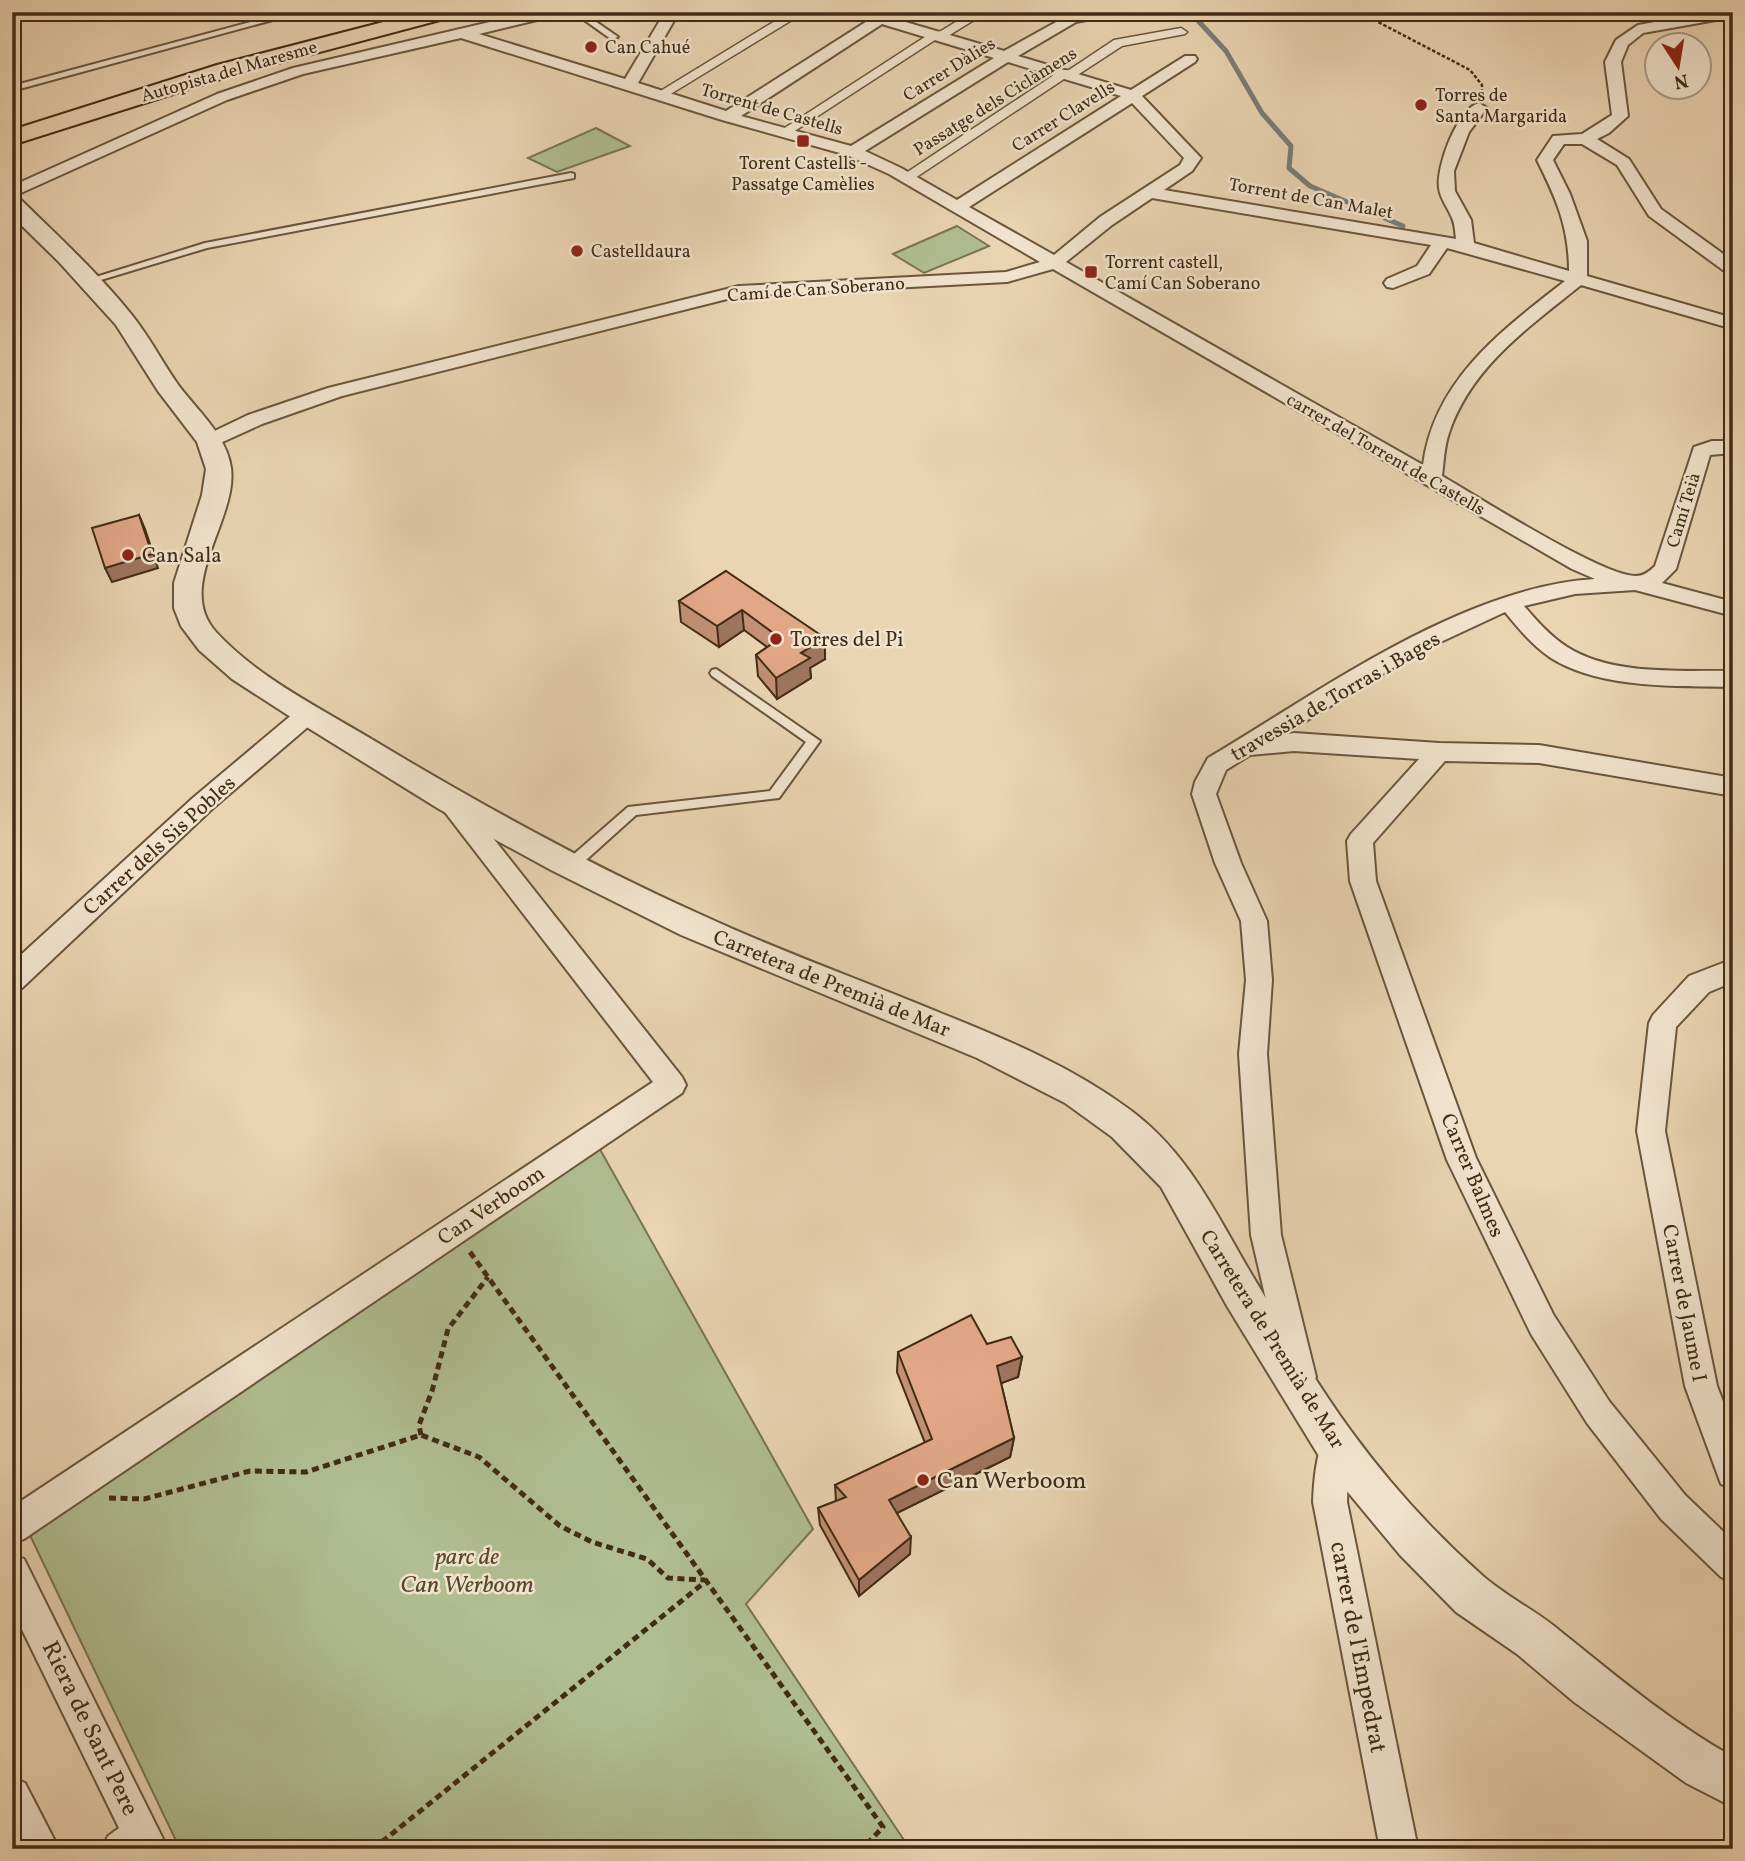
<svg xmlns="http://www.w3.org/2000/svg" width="1745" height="1861" font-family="Vollkorn,serif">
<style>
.green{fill:#b0be91;stroke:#787553;stroke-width:2}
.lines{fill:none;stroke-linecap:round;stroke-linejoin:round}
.stream{stroke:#797e77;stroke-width:5}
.service-casing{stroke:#6b563c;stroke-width:4}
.pedestrian-casing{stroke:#6b563c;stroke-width:3}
.minor-casing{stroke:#6b563c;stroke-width:4}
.tertiary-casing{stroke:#6b563c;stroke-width:4}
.motorway-casing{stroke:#412c15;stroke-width:4}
.path-far1{stroke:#412c15;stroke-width:2.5;stroke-dasharray:3.5 2;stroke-linecap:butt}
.path{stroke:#412c15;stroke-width:5;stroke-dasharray:7 4.5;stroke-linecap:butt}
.service{fill:#f1e3cd;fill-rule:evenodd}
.pedestrian{fill:#f1e3cd;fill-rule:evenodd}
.minor{fill:#f1e3cd;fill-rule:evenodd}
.tertiary{fill:#f1e3cd;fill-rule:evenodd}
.motorway{fill:#ead4b2;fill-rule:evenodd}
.wall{fill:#c29074;stroke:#412c15;stroke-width:2}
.shaded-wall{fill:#9e755e;stroke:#412c15;stroke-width:2}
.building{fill:#e1a787;stroke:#412c15;stroke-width:2}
.poi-dot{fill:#8f2418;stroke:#f1e3cd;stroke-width:2.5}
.labels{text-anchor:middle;stroke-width:5;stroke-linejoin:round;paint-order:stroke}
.far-poi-label{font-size:18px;fill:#412c15;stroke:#f1e3cd;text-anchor:start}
.far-street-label{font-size:18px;fill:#412c15;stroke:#f1e3cd}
.poi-label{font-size:21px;fill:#412c15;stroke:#f1e3cd;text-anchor:start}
.street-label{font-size:21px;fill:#412c15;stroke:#f1e3cd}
.near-poi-label{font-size:24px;fill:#412c15;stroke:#f1e3cd;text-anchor:start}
.near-park-label{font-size:24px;font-style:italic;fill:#57492e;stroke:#f1e3cd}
.near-street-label{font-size:24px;fill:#412c15;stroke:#f1e3cd}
</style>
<rect width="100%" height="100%" fill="#ead4b2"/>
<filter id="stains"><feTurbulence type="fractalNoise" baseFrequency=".00286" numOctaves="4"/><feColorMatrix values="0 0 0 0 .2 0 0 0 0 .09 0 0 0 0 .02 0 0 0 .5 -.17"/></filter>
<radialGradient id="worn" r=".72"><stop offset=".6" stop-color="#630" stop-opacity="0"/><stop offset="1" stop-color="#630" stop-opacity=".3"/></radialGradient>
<g class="green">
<polygon points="596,128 630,146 557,172 528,158"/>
<polygon points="957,226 989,246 924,273 893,254"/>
<polygon points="597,1144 813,1529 746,1604 910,1849 180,1849 27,1529"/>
</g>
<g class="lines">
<polyline class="stream" points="1190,12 1226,51 1262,113 1291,146 1289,168 1310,186 1403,226"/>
<defs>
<g id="service">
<polygon points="288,12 302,12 12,91 12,86"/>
<polygon points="573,12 582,12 618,37 611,39"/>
<polygon points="571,173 574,174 574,178 207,248 91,283 83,281 205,243"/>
<polygon points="716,669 820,741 779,798 636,815 576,869 566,869 564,865 566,861 628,807 770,791 806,742 712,676 710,673 712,670"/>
</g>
<g id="pedestrian">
<polygon points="790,12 805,12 664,98 660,99 654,95"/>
<polygon points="972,12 987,12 948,36 938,38 790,134 786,135 780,131 931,33 941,31"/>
<polygon points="1181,28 1187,32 1185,34 1122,46 1076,76 1067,77 912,180 907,181 900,177 1060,71 1069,70 1114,40"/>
</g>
<g id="minor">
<polygon points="12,12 23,12 12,18"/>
<path d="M533,12H560L558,15L479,34L625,79L665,12H679L638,83L726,111L869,20L851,12H898L892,18L1004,51L1067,16L1084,12H1115L1113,15L1076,22L1018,56L1131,90L1185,56H1195L1197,59L1195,62L1142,96L1201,158L1192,171L1164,190L1456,239C1455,232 1455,224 1452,218C1448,208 1440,198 1439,188C1436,167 1457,109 1479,103L1487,108L1469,132L1454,171L1455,191L1471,220L1474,243L1569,271C1569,227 1556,198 1537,160L1553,136L1582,134L1612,115L1605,62L1616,40L1638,25L1712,12H1733V17L1643,33L1628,45L1621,62L1628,116L1609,133L1597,139L1629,159L1661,209L1733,261V274L1727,273L1649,216L1617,165L1582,144H1564L1553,160L1570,194L1587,241V276L1733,318V329L1581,285C1529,327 1471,367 1449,433C1444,447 1444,462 1442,476C1477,496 1603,577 1636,576C1644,576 1650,571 1655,566L1694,447L1712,441H1733V453L1710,455L1676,569L1662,583L1733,602V616L1635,590L1575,594L1524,606C1537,621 1550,636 1567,647C1613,676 1680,670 1733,671V687C1677,686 1600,689 1551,658C1533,646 1519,629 1505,612L1417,653L1283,735L1294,733L1439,743L1539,745L1733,778V796L1539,763L1445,761L1373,843L1376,881L1476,1158L1553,1314L1609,1401L1685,1495L1733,1541V1582L1721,1577L1661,1519L1587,1423L1531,1334L1447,1160L1350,881L1347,841L1351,834L1419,759L1294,751L1250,755L1226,770L1216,794L1241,863L1267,921L1272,980L1267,1054L1281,1235L1316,1377L1311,1388L1300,1392L1289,1388L1284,1377L1251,1235L1239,1054L1246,980L1241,921L1215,863L1192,794L1195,782L1208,758C1321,691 1462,587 1595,579L1572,569L1053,269L1007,282L739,296L342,396L262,424L216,445H202L199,441L202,437L248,415L328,388L739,286L1006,272L1040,262L889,174L847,155L722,120L461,38L303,74L227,100L12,197V186L217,94L293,68ZM882,24L994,58L851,146L741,116ZM1008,62L1121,96L957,200L901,168L865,151ZM1132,103L1184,158L1180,165L1100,217L1054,255L969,207ZM1152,198L1431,245L1417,266L1387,279L1384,283L1387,287L1393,288L1429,274L1447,248L1565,281C1502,330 1434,380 1423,465L1066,262L1112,225Z"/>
<polygon points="308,706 316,708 320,714 316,720 212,809 22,988 12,991 12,963 194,797 300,708"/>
<polygon points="450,792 459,795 682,1077 686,1085 682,1093 24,1539 12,1544 12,1507 653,1082 441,807 438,801 441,795"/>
<polygon points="1733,959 1733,982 1709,992 1676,1027 1665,1131 1717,1386 1733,1427 1733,1488 1721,1484 1685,1386 1637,1131 1649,1023 1653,1015 1689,976"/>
<path d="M1337,1430L1349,1434L1353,1446L1348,1473L1347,1502L1418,1849H1380L1313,1502C1314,1478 1316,1457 1325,1434Z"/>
<polygon points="12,1554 24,1559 168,1849 102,1849 108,1836 119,1828 12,1609"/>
<polygon points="12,1777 25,1783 59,1849 19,1849 12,1835"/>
</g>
<path id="tertiary" d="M12,198L20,199C58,236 98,273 131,314C149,336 162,362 179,386C197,410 227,436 231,468C238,519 174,586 216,632C259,679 324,710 378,743C483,806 592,866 704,916C782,952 864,981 943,1014C1008,1040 1072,1067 1129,1109C1188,1152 1216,1214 1252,1275C1283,1327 1316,1383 1351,1431C1389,1483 1435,1534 1484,1577C1505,1595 1532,1609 1554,1626C1611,1672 1669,1721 1733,1757V1807L1686,1783L1574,1702L1517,1654L1456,1612L1400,1555L1322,1461L1227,1306L1161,1187L1112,1137L1065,1103L977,1058L681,935L551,870L439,809L297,721L232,679L199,650L181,626L174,608V583L202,495L206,469L197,442L158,391L116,325L58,261L12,216Z"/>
<polygon id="motorway" points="422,12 458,12 455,16 233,75 12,145 12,130 217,65"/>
</defs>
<use href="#service" class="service-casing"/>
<use href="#pedestrian" class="pedestrian-casing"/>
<use href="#minor" class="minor-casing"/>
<use href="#tertiary" class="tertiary-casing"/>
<use href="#motorway" class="motorway-casing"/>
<polyline class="path-far1" points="1359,12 1470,70 1482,85 1482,94"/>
<g class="path">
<polyline points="470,1252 883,1827 865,1846 867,1849"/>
<polyline points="421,1435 419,1425 432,1391 448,1329 488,1277"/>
<polyline points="109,1498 144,1499 250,1471 306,1472 421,1435 479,1457 560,1526 592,1542 647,1559 668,1578 705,1580"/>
<polyline points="373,1849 705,1582"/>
</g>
<use href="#service" class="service"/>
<use href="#pedestrian" class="pedestrian"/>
<use href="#minor" class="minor"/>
<use href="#tertiary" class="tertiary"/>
<use href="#motorway" class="motorway"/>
</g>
<g class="wall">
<polygon points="726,571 825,659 810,668 811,678 777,699 758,676 756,655 767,647 744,630 719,647 681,622 679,601"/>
<polygon points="898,1352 1022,1357 1018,1377 1001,1383 1014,1438 1010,1457 897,1513 910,1554 859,1596 820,1525 818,1508 836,1501 835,1485 925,1443 897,1372"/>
</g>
<g class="shaded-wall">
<polygon points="139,515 145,529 158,568 112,582 105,568"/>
<polygon points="742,610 744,630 719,647 717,626"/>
<polygon points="825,638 825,659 810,668 811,678 777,699 776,678 801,653"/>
<polygon points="1022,1357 1018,1377 994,1386 997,1366"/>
<polygon points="1014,1438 1010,1457 889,1517 889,1500"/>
<polygon points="911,1537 910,1554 859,1596 859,1580"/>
</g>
<g class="building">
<polygon points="139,515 152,554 105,568 92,528"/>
<polygon points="726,571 825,638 801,653 810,658 776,678 756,655 780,638 742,610 717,626 679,601"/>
<polygon points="971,1315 987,1344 1011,1337 1022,1357 997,1366 1014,1438 889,1500 911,1537 859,1580 818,1508 846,1497 835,1485 932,1439 898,1352"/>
</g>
<g class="poi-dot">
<circle cx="591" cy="47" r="7"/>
<circle cx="1421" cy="105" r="7"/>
<rect x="796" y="134" width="14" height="14" rx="3.5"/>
<circle cx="577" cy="251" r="7"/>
<rect x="1084" y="265" width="14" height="14" rx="3.5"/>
<circle cx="128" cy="555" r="7"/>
<circle cx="776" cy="639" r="7"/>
<circle cx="923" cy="1480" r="7"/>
</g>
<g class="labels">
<g class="far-poi-label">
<text x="605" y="53">Can Cahué</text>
<text x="1435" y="101">Torres de<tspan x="1435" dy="21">Santa Margarida</tspan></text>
<text x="803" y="169" text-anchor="middle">Torent Castells -<tspan x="803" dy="21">Passatge Camèlies</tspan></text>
<text x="591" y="257">Castelldaura</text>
<text x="1105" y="268">Torrent castell,<tspan x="1105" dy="21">Camí Can Soberano</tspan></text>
</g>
<g class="far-street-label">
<text transform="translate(949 69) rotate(-32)" y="6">Carrer Dàlies</text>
<text transform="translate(229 71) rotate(-16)" y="6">Autopista del Maresme</text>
<text transform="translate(995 101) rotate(-32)" y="6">Passatge dels Ciclàmens</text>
<text transform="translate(772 109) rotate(16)" y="6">Torrent de Castells</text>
<text transform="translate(1063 116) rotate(-32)" y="6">Carrer Clavells</text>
<text transform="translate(1311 198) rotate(10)" y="6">Torrent de Can Malet</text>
<text transform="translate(816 289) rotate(-4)" y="6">Camí de Can Soberano</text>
<text transform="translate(1386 454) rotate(30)" y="6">carrer del Torrent de Castells</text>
<text transform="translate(1683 510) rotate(-73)" y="6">Camí Teià</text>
</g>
<g class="poi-label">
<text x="142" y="562">Can Sala</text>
<text x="790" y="646">Torres del Pi</text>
</g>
<g class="street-label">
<text transform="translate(1335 696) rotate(-30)" y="7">travessia de Torras i Bages</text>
<text transform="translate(159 845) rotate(-42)" y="7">Carrer dels Sis Pobles</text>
<text transform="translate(832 983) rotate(22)" y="7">Carretera de Premià de Mar</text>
<text transform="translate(1473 1175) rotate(67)" y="7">Carrer Balmes</text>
<text transform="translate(491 1205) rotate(-34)" y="7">Can Verboom</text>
<text transform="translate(1685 1303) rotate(79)" y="7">Carrer de Jaume I</text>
<text transform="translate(1273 1339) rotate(58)" y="7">Carretera de Premià de Mar</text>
</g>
<g class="near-poi-label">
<text x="937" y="1488">Can Werboom</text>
</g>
<g class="near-park-label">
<text x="467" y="1564">parc de<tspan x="467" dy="28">Can Werboom</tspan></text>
</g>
<g class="near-street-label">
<text transform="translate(1359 1647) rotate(79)" y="8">carrer de l'Empedrat</text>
<text transform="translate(91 1728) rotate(64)" y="8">Riera de Sant Pere</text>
</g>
</g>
<rect width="1745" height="1861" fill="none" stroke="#ead4b2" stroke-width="42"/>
<rect x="14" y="14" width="1717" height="1833" fill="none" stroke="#412c15" stroke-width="3.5"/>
<rect x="21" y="21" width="1703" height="1819" fill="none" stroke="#412c15" stroke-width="2"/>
<g transform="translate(1678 66) rotate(168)"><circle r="33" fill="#f1e3cd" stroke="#ab9a83" stroke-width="2"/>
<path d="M0-5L12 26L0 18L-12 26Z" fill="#8f2418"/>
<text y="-10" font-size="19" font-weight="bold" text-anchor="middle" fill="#412c15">N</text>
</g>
<rect width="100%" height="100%" filter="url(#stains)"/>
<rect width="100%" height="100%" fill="url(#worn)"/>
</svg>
